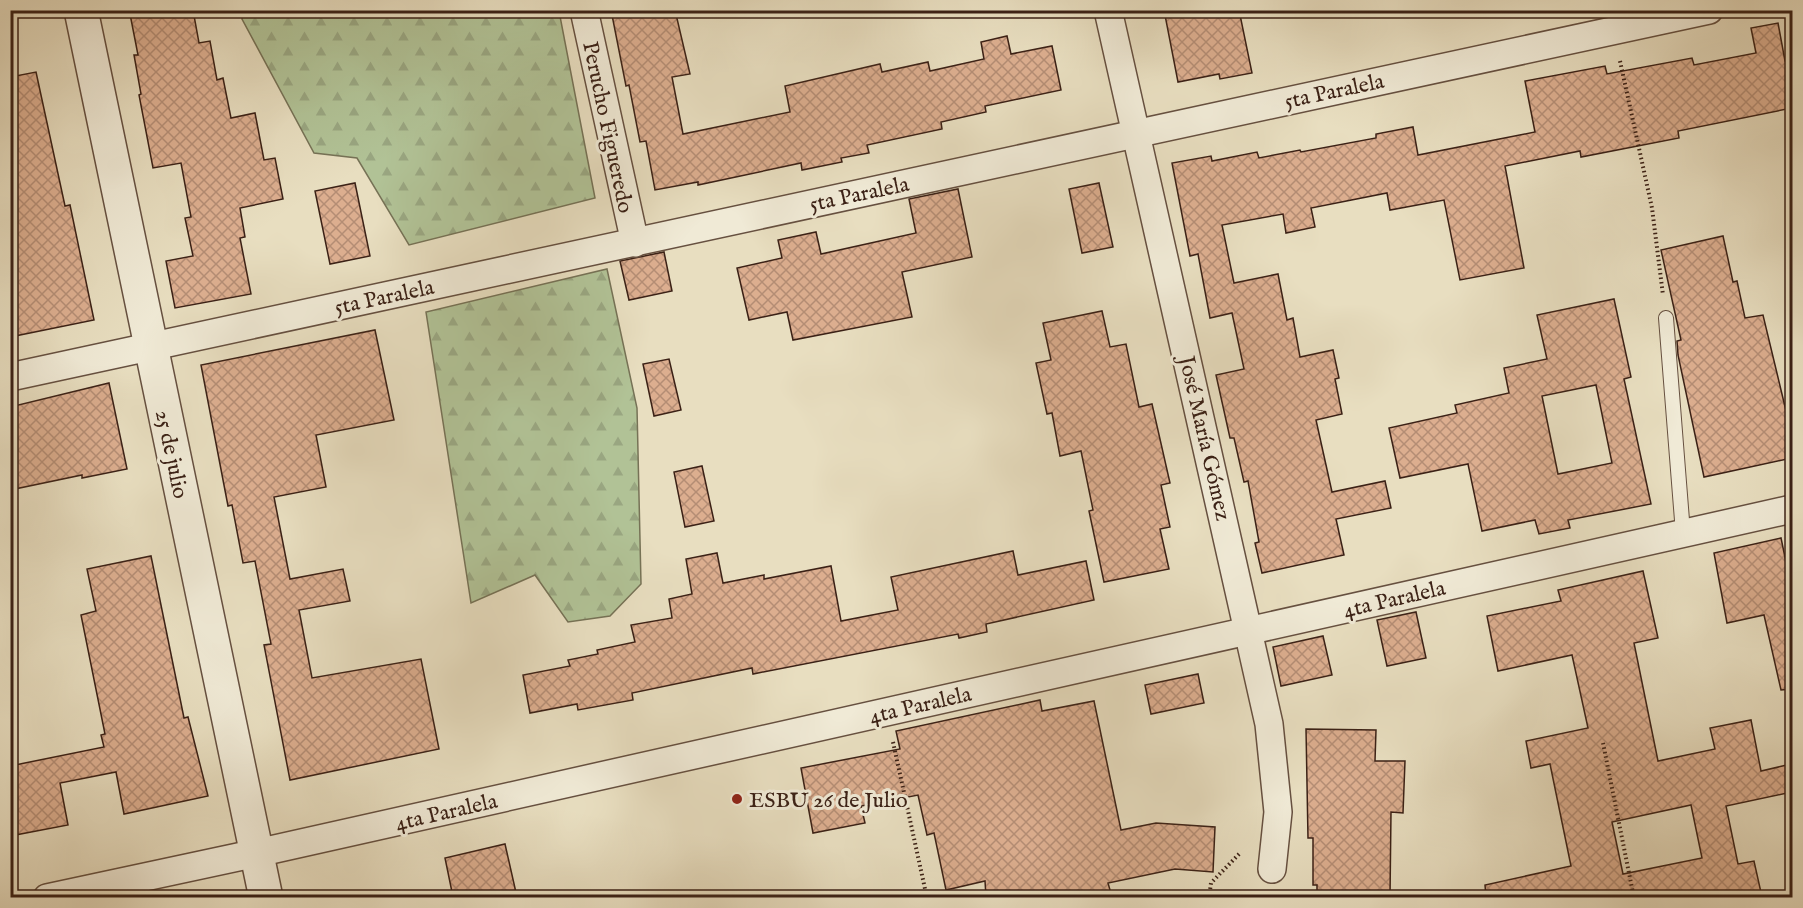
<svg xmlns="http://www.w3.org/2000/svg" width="1803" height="908" font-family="'IM FELL English',serif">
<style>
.forest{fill:url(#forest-firs);stroke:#767256;stroke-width:1.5}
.building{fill:url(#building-cross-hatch);stroke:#3b2116;stroke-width:1.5;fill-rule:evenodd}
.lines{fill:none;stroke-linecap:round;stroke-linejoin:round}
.service-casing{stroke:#665040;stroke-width:16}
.minor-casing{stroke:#665040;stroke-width:30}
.tertiary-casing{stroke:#665040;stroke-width:36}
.path{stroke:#3b2116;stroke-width:4;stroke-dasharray:1.5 3;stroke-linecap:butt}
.service{stroke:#f0ead6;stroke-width:14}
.minor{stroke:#f0ead6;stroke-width:27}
.tertiary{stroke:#f0ead6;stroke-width:33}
.poi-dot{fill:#8f2418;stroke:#f0ead6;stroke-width:2}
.labels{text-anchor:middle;stroke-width:6;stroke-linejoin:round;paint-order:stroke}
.street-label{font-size:22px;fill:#3b2116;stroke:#f0ead6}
.poi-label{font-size:22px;fill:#3b2116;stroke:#f0ead6;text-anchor:start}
</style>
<defs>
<pattern id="forest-firs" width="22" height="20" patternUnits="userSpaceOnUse" patternTransform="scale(1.5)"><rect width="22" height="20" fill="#b1c296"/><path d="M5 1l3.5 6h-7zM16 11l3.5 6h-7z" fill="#99a681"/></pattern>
<pattern id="building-cross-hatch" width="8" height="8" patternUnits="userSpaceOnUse" patternTransform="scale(1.5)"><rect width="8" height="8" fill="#dcae8f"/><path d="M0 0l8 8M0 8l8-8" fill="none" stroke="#b48d74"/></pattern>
</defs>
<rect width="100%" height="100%" fill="#e8dec0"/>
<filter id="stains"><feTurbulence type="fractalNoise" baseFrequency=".00333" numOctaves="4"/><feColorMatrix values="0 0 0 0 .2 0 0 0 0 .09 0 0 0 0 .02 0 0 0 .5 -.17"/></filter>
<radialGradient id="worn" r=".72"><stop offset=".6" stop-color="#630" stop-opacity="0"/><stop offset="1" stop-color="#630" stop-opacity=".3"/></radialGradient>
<g class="forest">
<polygon points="243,10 559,11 595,198 409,245 357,158 314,153 242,19"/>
<polygon points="607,269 637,408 641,584 610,616 568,622 535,575 471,603 426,312"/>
</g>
<g class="building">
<polygon points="148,10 193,10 199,43 210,41 217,80 223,78 231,118 255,113 264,160 275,158 283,199 240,208 245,237 240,238 251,294 175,308 166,261 193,256 185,218 191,217 181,163 153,168 139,95 141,94 134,55 138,55 130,14"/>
<polygon points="611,10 675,10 690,74 672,77 683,134 790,112 785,86 880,64 882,72 928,62 930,71 984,59 981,42 1007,36 1011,54 1052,46 1061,90 985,106 986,112 941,122 942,129 867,145 869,153 841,158 842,162 802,170 801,163 698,185 698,182 655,190 646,141 640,142 629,85 626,86"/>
<polygon points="1164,10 1239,10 1252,73 1220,79 1219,74 1178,82"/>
<polygon points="1778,23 1785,61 1792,60 1792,108 1678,131 1679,138 1581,157 1580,151 1505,166 1524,268 1460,280 1444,200 1390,210 1387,193 1311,208 1315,227 1286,233 1283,214 1222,225 1234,283 1278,274 1287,320 1293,318 1300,357 1333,350 1339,378 1335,379 1342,414 1316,420 1332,492 1385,481 1391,508 1336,519 1344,555 1262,573 1255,543 1259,542 1248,481 1244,482 1234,438 1230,438 1216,375 1244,369 1232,313 1210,318 1198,254 1190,256 1172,163 1211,156 1212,161 1257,152 1259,158 1300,150 1301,152 1376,138 1376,134 1413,127 1418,155 1535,132 1525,81 1605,66 1607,74 1692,58 1694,65 1756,53 1751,28"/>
<polygon points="36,72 65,206 70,205 94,320 10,337 10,208 16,207 10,179 10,77"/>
<polygon points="355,183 370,256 330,264 315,191"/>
<polygon points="1099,183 1113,247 1082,253 1069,189"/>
<polygon points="958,189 972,257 902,272 912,317 793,340 787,312 749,320 737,268 782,258 778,240 816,232 821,254 916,233 909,199"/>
<polygon points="1723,236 1733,282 1737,281 1745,318 1763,315 1787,415 1792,414 1792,458 1704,477 1678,355 1677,341 1681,340 1661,250"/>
<polygon points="664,252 672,291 629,300 620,261"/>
<path d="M1614,299L1631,377L1624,379L1651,504L1568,520L1570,528L1539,534L1535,520L1482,531L1468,464L1400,478L1389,428L1457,413L1455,405L1509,393L1504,368L1547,359L1537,315ZM1596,385L1612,463L1558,474L1542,396Z"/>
<polygon points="1102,311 1110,347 1126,344 1139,407 1152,404 1170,483 1161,485 1170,527 1160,529 1169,569 1104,582 1089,511 1093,510 1081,451 1060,456 1052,413 1047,414 1036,363 1051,360 1043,323"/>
<polygon points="375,330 394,420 316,435 326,487 274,497 290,579 343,569 350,601 299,610 312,678 421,659 439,749 290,780 264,645 271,644 255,561 243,563 232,505 228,506 201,365"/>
<polygon points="669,359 681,410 654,416 643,364"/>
<polygon points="109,383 127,469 82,478 82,475 10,490 10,407"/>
<polygon points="702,466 714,521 685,527 674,472"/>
<polygon points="1781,538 1792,591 1792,689 1781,690 1764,615 1727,623 1714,553"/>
<polygon points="1013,551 1018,575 1086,561 1094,600 986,624 987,632 959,638 958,634 753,674 752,668 632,693 633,700 578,710 577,704 530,713 523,675 570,666 568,660 598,654 597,650 635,642 631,625 672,618 669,599 692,594 686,559 717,553 723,583 764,575 764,579 831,566 841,621 898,610 891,577"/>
<polygon points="151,556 184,718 188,717 208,796 124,814 116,772 60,783 68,825 10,836 10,766 104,747 101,735 105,734 81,615 96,611 87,569"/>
<path d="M1643,571L1658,638L1634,643L1658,761L1715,749L1710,728L1751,720L1761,771L1787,765L1792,792L1726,806L1738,864L1754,861L1762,897H1486L1485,885L1571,866L1550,764L1531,768L1526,741L1588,728L1572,655L1498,671L1487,616L1561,601L1558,590ZM1691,805L1702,858L1623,874L1612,822Z"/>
<polygon points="1416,612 1426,658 1387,666 1377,620"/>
<polygon points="1323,636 1332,675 1281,686 1273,647"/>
<polygon points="1198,674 1204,703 1151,714 1145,685"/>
<polygon points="1040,700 1042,711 1094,701 1121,830 1156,823 1215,827 1213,872 1175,869 1108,883 1112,897 986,897 985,881 946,890 934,833 927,835 918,795 861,806 865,823 813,833 801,768 900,749 896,731"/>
<polygon points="1306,729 1376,730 1375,761 1405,761 1403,813 1391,812 1390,897 1317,897 1317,885 1313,885 1313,838 1308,838"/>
<polygon points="505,844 517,897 453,897 445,858"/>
</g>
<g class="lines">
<defs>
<polyline id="service" points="1666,318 1683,533"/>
<g id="minor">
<polyline points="584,10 635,243"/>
<polyline points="1108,10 1269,724 1278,812 1272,869"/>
<polyline points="10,377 1709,10"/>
<polyline points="47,898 257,853 1792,509"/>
</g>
<polyline id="tertiary" points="81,10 266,898"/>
</defs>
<use href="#service" class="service-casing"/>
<use href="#minor" class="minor-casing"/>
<use href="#tertiary" class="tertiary-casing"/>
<g class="path">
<polyline points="1620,61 1652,208 1663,295"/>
<polyline points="893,742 927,898"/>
<polyline points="1603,743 1634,898"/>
<polyline points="1209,898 1211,883 1241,852"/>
</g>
<use href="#service" class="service"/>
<use href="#minor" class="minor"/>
<use href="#tertiary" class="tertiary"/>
</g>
<circle class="poi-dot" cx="737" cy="799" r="6"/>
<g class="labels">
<g class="street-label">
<text transform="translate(1334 90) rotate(-12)" y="8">5ta Paralela</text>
<text transform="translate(609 127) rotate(78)" y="8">Perucho Figueredo</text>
<text transform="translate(859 193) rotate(-12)" y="8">5ta Paralela</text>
<text transform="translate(384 296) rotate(-12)" y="8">5ta Paralela</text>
<text transform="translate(1206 438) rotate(77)" y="8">José María Gómez</text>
<text transform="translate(173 454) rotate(78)" y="8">25 de julio</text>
<text transform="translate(1394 598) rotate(-13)" y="8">4ta Paralela</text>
<text transform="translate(920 704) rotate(-13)" y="8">4ta Paralela</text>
<text transform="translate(446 811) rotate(-13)" y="8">4ta Paralela</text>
</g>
<g class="poi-label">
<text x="749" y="807">ESBU 26 de Julio</text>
</g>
</g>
<rect width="1803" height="908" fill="none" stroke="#e8dec0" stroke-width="36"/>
<rect x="12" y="12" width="1779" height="884" fill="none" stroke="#3b2116" stroke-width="3"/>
<rect x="18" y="18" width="1767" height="872" fill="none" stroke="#3b2116" stroke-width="1.5"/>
<rect width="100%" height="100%" filter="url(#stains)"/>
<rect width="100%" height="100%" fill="url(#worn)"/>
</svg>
